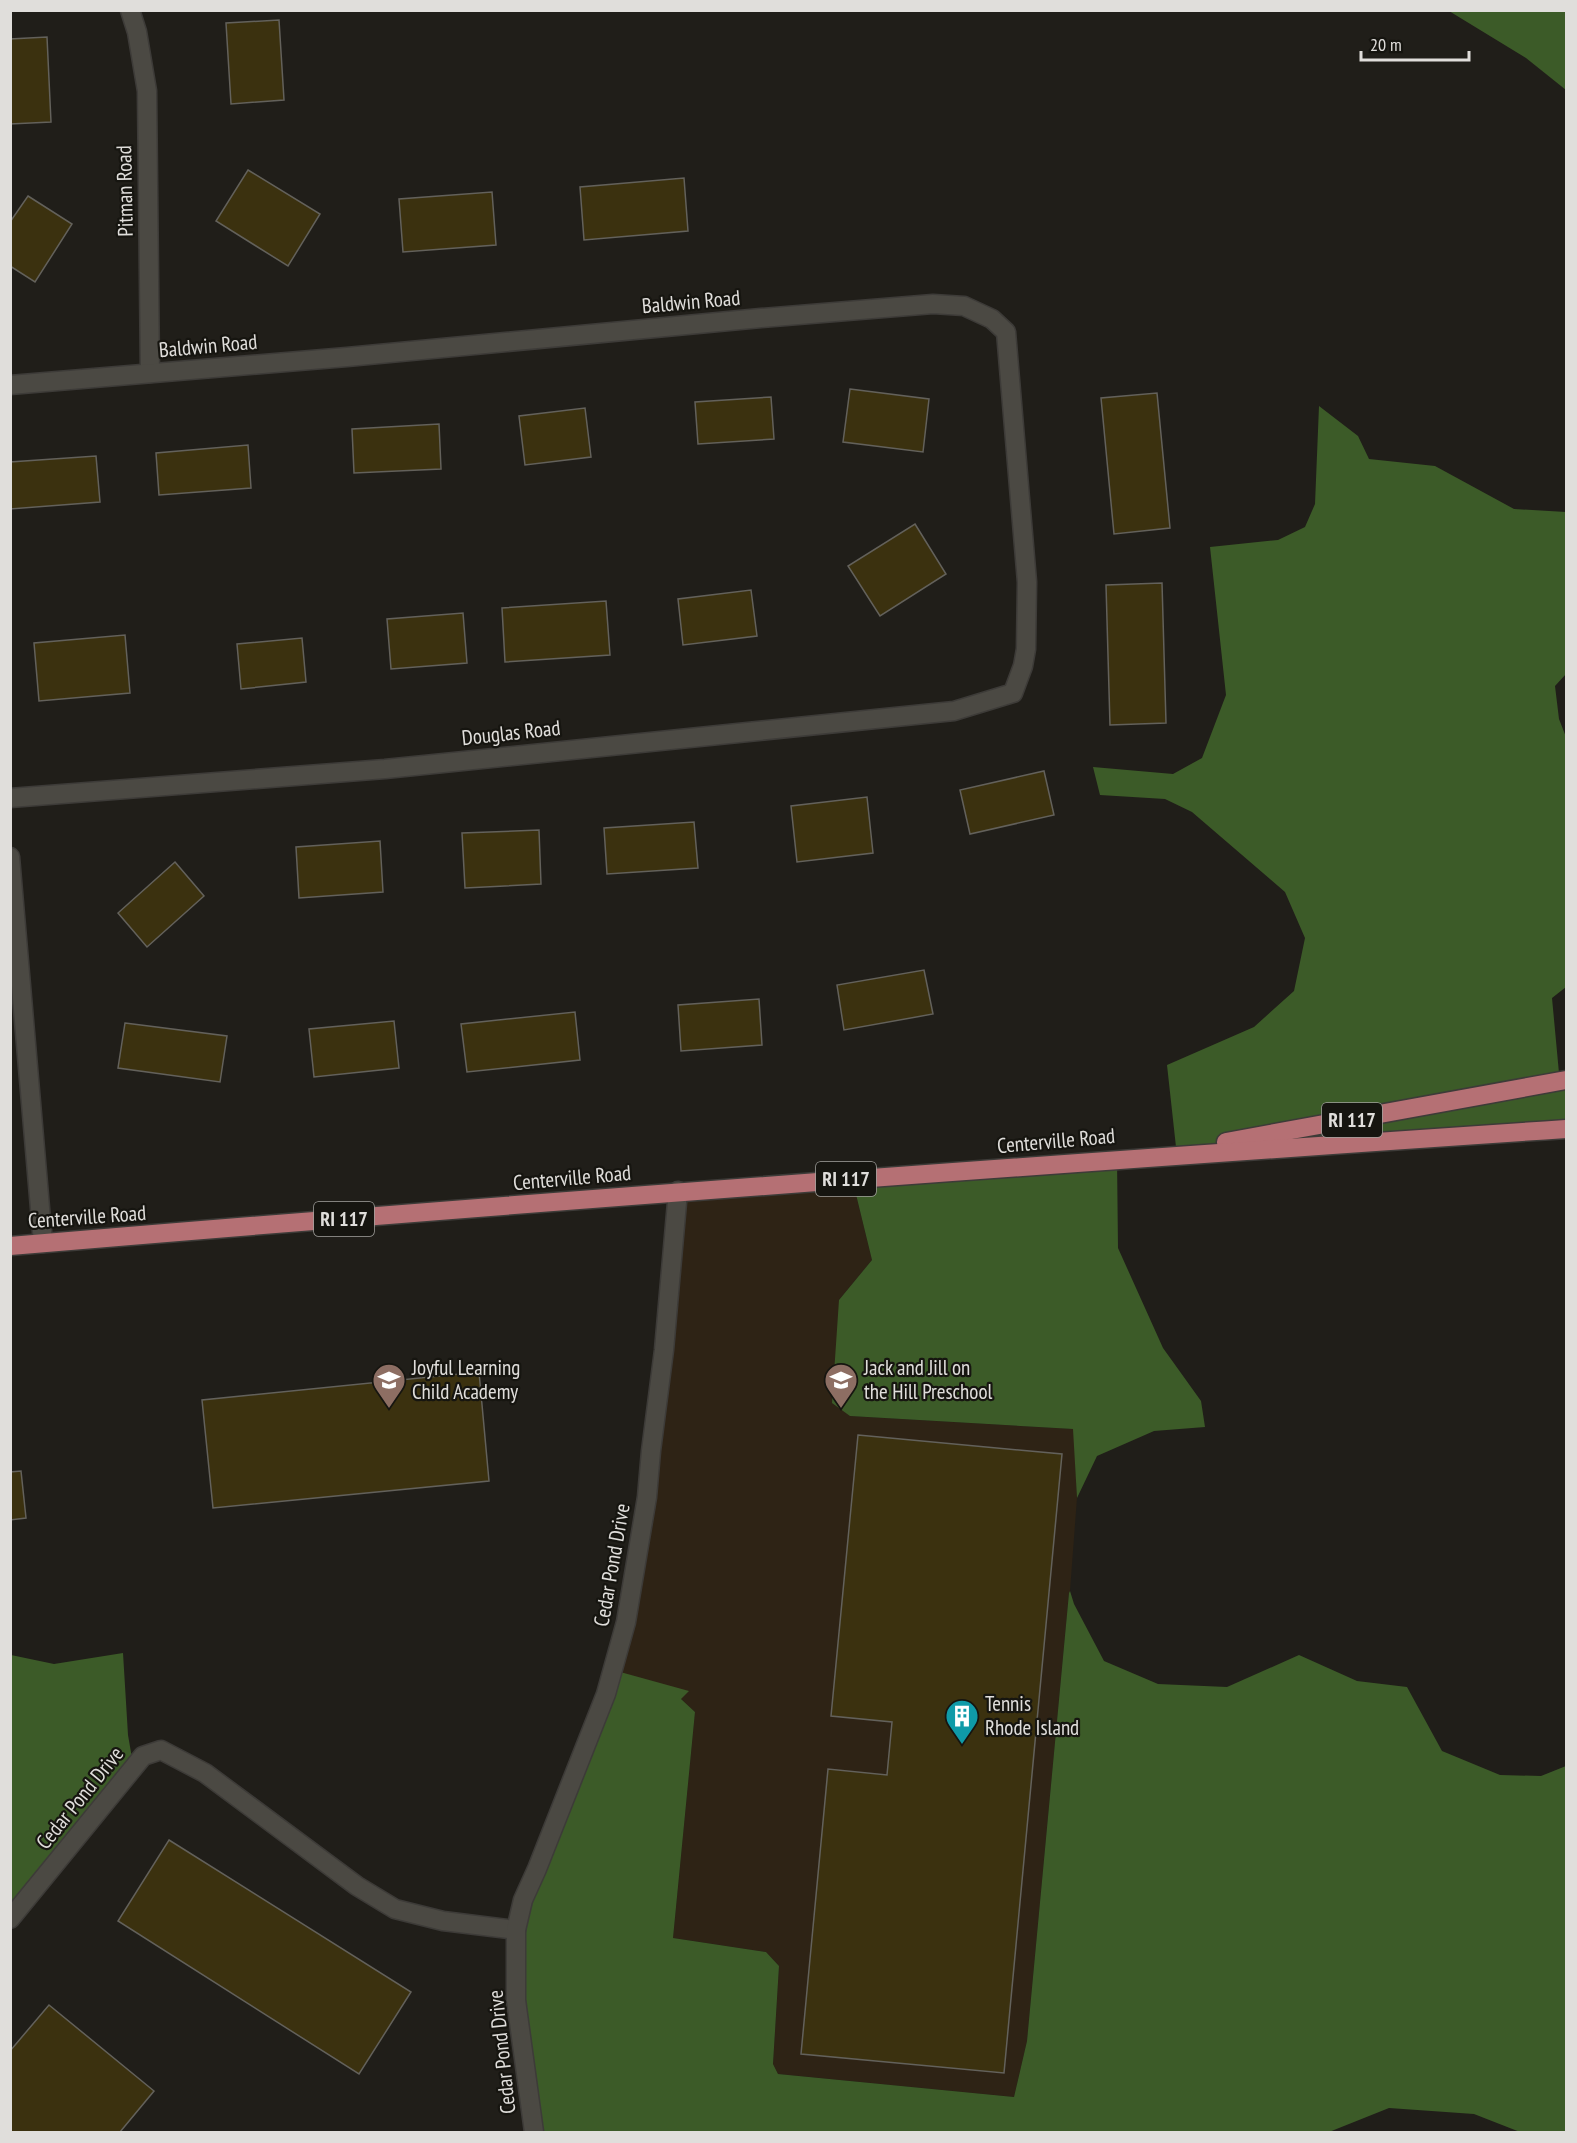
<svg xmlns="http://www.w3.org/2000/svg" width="1577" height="2143" font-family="'PT Sans Narrow',sans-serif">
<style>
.commercial{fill:#2e2315}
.forest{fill:#3c5b28}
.building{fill:#3b310f;stroke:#63615b;stroke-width:1.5}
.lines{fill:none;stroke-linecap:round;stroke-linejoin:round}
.minor-casing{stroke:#3d3b38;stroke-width:21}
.major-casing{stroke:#3d3b38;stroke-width:21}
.minor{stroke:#4b4943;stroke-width:18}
.major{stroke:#b57074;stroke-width:18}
.labels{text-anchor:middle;stroke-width:4.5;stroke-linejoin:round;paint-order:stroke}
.shield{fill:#161510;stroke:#a3a29e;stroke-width:1.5}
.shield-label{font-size:20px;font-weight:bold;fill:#e0dedb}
.street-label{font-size:21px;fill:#e0dedb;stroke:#161510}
.poi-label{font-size:21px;fill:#e0dedb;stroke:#161510;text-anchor:start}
</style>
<rect width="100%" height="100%" fill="#201e19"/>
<polygon class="commercial" points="852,1178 872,1260 839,1300 850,1416 1074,1429 1077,1498 1070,1591 1069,1593 1027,2041 1014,2097 778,2074 773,2064 779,1966 766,1952 673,1938 695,1712 681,1699 613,1670 630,1604 680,1194"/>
<g class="forest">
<polygon points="1449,11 1566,11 1566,90 1526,58"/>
<polygon points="1319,406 1358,436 1369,459 1435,466 1514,509 1566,512 1566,674 1555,686 1559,719 1566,737 1566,987 1552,998 1559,1073 1566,1092 1566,1123 1176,1147 1167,1065 1254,1027 1294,991 1305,938 1285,892 1192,812 1165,799 1100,795 1093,767 1173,774 1202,758 1226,695 1210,547 1278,540 1305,527 1315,504"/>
<polygon points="1117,1158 1118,1248 1163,1348 1201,1401 1205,1427 1154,1431 1097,1456 1077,1498 1073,1429 850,1416 832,1403 839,1300 872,1260 852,1178"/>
<polygon points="1070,1591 1074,1604 1104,1661 1158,1684 1227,1687 1299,1655 1357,1681 1407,1687 1442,1751 1500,1775 1541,1776 1566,1766 1566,2132 1520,2132 1474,2114 1389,2108 1329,2132 535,2132 516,1926 613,1670 689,1691 681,1699 695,1712 673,1938 766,1952 779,1966 773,2064 778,2074 1014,2097 1027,2041 1069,1593"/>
<polygon points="123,1653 128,1735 133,1764 11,1915 11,1655 54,1664"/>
</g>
<g class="building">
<polygon points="279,20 284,100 231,104 226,23"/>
<polygon points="47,37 51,122 10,124 10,39"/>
<polygon points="248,170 320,214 288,266 216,221"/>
<polygon points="684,178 688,231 584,240 580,187"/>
<polygon points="492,192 496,245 403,252 399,199"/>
<polygon points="28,196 72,224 35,282 10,266 10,222"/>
<polygon points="850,389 929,399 923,452 843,442"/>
<polygon points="1157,393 1170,528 1114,534 1101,398"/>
<polygon points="771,397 774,439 698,444 695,402"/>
<polygon points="585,408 591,457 525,465 519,416"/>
<polygon points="439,424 441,469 354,473 352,429"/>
<polygon points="248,445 251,488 159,495 156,453"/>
<polygon points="96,456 100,502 10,509 10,462"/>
<polygon points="915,524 946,574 880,616 848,566"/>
<polygon points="1162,583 1166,723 1110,725 1106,585"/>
<polygon points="751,590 757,636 683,645 678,599"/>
<polygon points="606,601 610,655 505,662 502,608"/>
<polygon points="463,613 467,663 391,669 387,619"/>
<polygon points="125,635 130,693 39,701 34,643"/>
<polygon points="302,638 306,682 241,689 237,644"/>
<polygon points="1044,771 1054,815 970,834 960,790"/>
<polygon points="867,797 873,853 797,862 791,806"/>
<polygon points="694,822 698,868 607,874 604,828"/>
<polygon points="539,830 541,884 465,888 462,833"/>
<polygon points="380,841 383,892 299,898 296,847"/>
<polygon points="175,862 204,896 147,947 118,913"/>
<polygon points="924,970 933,1014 844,1030 837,985"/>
<polygon points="759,999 762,1045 681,1051 678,1005"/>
<polygon points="575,1012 580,1060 467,1072 461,1024"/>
<polygon points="394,1021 399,1068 314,1077 309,1029"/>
<polygon points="125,1023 227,1036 220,1082 118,1068"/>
<polygon points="479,1372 489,1481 213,1508 202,1400"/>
<polygon points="858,1435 1062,1454 1004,2073 801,2054 828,1769 887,1775 892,1722 831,1716"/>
<polygon points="21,1471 26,1518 10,1520 10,1472"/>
<polygon points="169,1840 411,1992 359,2074 118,1921"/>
<polygon points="49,2005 154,2091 120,2132 10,2132 10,2051"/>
</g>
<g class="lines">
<defs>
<g id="minor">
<polyline points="130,10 137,32 147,91 150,373"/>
<polyline points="10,385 347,357 761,318 933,304 964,306 992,319 1006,332 1027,582 1026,649 1023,666 1013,693 954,711 385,769 10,798"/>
<polyline points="10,857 43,1243"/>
<polyline points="10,1919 143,1756 161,1750 205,1773 357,1886 395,1909 443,1921 516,1930"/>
<polyline points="534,2132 516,2000 516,1930 523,1900 537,1869 606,1694 626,1622 647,1497 651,1451 664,1350 678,1191"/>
</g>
<g id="major">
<polyline points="1226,1142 1566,1080"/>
<path d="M10,1246C529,1202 1048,1164 1566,1129"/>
</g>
</defs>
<use href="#minor" class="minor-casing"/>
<use href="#major" class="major-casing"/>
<use href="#minor" class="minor"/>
<use href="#major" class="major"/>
</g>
<defs>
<symbol id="school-pin" viewBox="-11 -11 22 30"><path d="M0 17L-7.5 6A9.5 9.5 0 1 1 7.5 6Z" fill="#8d6e63" stroke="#161510"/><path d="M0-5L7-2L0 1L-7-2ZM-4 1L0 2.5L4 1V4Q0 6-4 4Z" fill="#fff"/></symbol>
<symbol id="building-pin" viewBox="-11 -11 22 30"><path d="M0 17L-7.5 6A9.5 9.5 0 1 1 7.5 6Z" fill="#0f9aa8" stroke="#161510"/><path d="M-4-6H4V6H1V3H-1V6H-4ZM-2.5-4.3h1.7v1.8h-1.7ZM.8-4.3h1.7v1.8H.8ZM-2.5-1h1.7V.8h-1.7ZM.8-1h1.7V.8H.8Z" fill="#fff"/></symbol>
</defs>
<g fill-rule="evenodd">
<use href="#school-pin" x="370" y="1361" width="38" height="52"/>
<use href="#school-pin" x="822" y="1361" width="38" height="52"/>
<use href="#building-pin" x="943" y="1697" width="38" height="52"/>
</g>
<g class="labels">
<g class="shield">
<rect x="1322" y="1103" width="60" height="34" rx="4.5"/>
<rect x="816" y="1162" width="60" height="34" rx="4.5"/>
<rect x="314" y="1202" width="60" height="34" rx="4.5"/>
</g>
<g class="shield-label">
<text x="1352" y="1127">RI 117</text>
<text x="846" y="1186">RI 117</text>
<text x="344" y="1226">RI 117</text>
</g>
<g class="street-label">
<text transform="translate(125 191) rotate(-91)" y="7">Pitman Road</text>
<text transform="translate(691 302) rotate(-5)" y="7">Baldwin Road</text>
<text transform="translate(208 346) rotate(-5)" y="7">Baldwin Road</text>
<text transform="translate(511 733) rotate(-6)" y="7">Douglas Road</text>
<text transform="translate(1056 1141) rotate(-5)" y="7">Centerville Road</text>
<text transform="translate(572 1178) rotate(-5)" y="7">Centerville Road</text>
<text transform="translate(87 1217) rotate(-4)" y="7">Centerville Road</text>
<text transform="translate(612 1565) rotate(-80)" y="7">Cedar Pond Drive</text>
<text transform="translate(80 1798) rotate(-51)" y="7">Cedar Pond Drive</text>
<text transform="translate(502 2052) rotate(-96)" y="7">Cedar Pond Drive</text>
</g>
<g class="poi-label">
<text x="412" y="1375">Joyful Learning<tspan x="412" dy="24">Child Academy</tspan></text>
<text x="864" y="1375">Jack and Jill on<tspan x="864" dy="24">the Hill Preschool</tspan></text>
<text x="985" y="1711">Tennis<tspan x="985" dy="24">Rhode Island</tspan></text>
</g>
</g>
<rect width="1577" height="2143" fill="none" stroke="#e0dedb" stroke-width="24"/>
<path d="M1361 51v9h108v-9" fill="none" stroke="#e0dedb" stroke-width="3"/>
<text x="1370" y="51" font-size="18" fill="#e0dedb" stroke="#161510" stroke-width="4.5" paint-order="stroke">20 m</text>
</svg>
